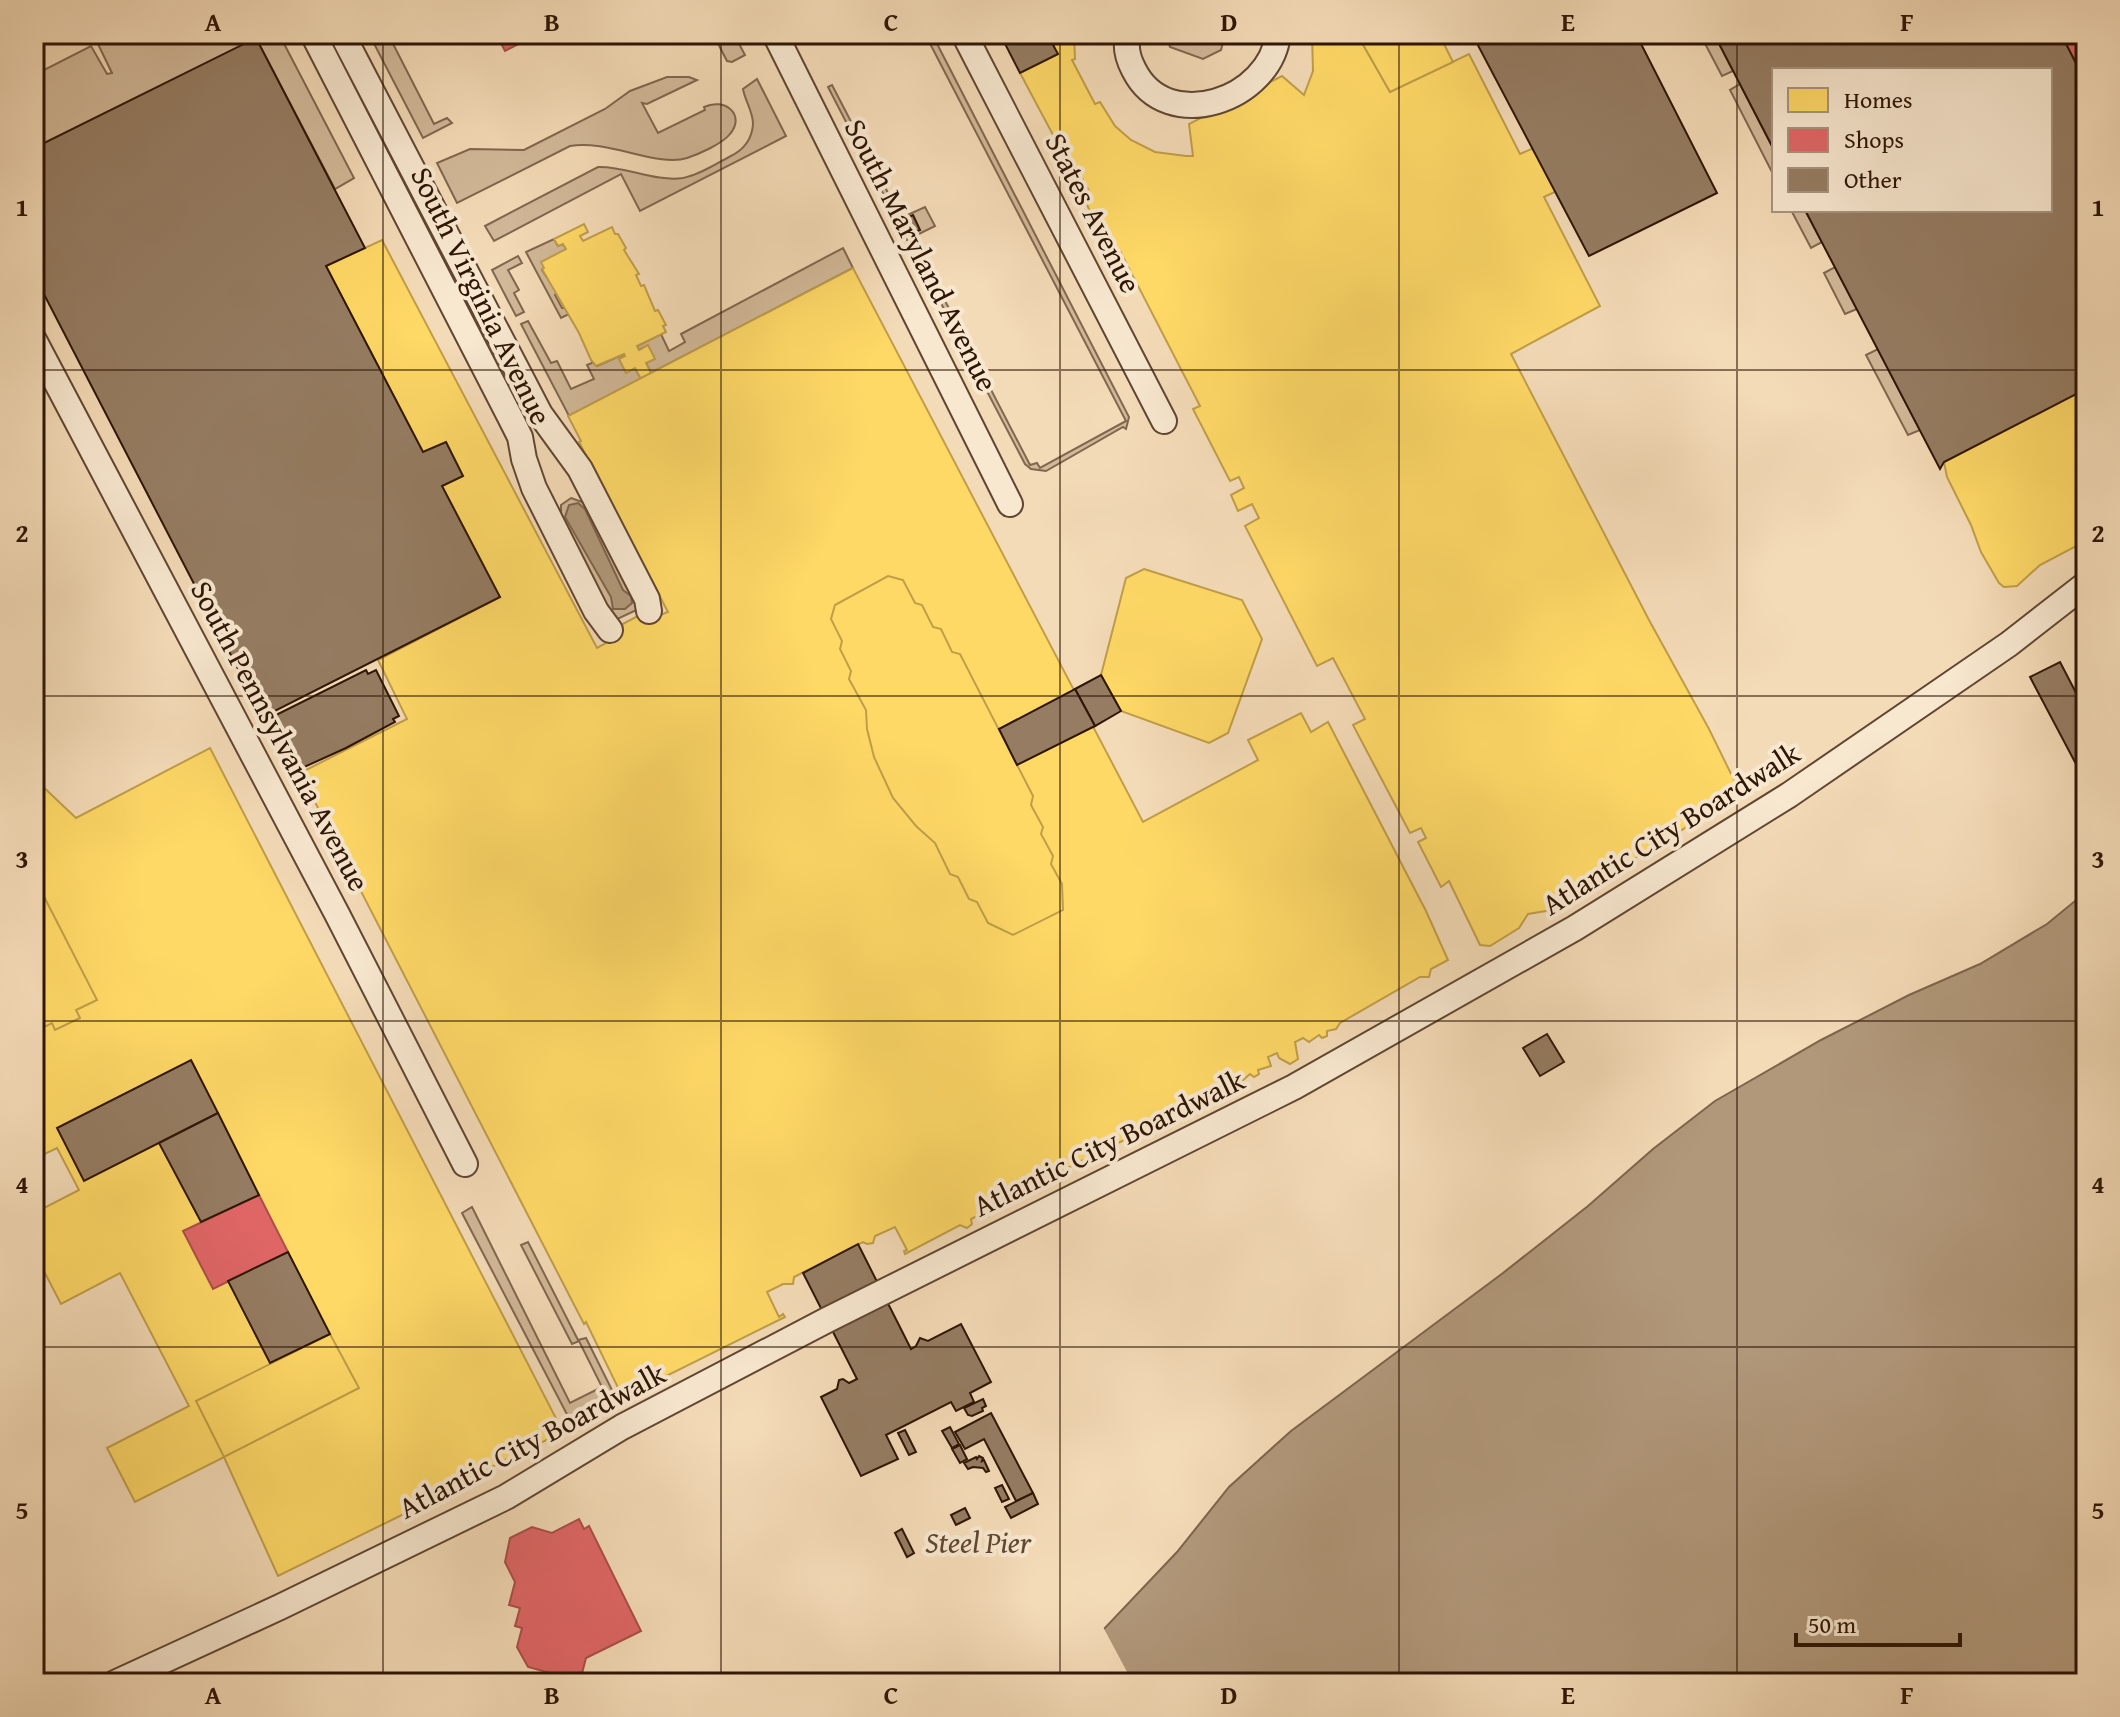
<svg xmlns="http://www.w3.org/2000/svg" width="2120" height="1717" font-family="'Gentium Book Plus',serif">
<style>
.green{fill:#d2b999;stroke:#80674f;stroke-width:2}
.water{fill:#b1987a;stroke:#7d644b;stroke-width:2}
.pier{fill:#f4dbb7}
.homes{fill:#ffd966;stroke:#c09e49;stroke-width:2}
.shops{fill:#e06666;stroke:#ab4e49;stroke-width:2}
.building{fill:#957c62;stroke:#2e1505;stroke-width:2}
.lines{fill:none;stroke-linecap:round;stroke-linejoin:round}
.minor-casing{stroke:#604632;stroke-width:28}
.minor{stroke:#f8e8d0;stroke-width:24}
.grid{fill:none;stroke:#2e1505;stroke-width:2;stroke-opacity:0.55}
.labels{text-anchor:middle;stroke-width:8;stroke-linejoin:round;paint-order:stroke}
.street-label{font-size:30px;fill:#2e1505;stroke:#f8e8d0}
.park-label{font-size:30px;font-style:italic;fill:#5f4631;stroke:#f8e8d0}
.neatline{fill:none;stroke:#2e1505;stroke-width:3}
.grid-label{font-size:26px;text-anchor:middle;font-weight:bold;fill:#2e1505}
</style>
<rect width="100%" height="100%" fill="#f4dbb7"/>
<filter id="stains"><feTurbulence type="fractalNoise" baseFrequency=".0025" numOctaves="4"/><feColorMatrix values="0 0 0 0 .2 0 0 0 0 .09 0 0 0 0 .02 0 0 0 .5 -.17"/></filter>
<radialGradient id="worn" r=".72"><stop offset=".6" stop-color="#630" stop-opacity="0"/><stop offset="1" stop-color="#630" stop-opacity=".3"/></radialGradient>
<g class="green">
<polygon points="113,34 279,34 354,178 335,189 256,38 34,148 34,75 91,46 107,74 112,73 97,42"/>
<polygon points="369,34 388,34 434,124 447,118 452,123 423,138"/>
<polygon points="713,34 734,34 745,55 732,62 727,61"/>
<polygon points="925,34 932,34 1129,417 1126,429 1123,427 1046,471 1031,469 1025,464 922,267 926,264 1030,465 1037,463 1040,468 1126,421"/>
<polygon points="1170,34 1225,34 1221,50 1203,59 1170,47 1168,41"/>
<polygon points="1700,34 1714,34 1733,71 1722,76"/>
<path d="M667,77H689L697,80L647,104L642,103L658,133L705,110L704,107C725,97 746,115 730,134C722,144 699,154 687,158C659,168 607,139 570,146L457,203L437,163L470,149L524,150L605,109L630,91Z"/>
<path d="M757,79L786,136L640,211L621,174L494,241L485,226L598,167C626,166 654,182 683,178C699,175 714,165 729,157C742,151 752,140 753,124C753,111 745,101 743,89Z"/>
<polygon points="1740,84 1774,150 1774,176 1730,90"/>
<polygon points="832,85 901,218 925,207 935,226 907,240 828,87"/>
<polygon points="1791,210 1805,210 1822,242 1811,248"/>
<polygon points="554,239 558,246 563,244 566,249 542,270 557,293 555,295 562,308 565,308 569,314 561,318 526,252"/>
<polygon points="843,248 853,268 651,373 646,363 647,346 639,350 637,346 661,334 669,351 685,342 681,334"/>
<polygon points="518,256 522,263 508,270 519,290 514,293 524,312 516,316 492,270"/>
<polygon points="1835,267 1857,309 1845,314 1824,273"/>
<polygon points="528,321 551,363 557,361 571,389 594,379 587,365 594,362 597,366 624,354 625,356 620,359 626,372 635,368 641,379 569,416 521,324"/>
<polygon points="1878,349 1920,430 1908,435 1866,355"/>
<polygon points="571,498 585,503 643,607 613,621 561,515 561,505"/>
<polygon points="472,1207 570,1403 602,1387 579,1341 572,1344 521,1245 528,1242 578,1340 586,1338 618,1402 573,1426 462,1213"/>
</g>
<g class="water">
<polygon points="578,503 585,509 623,590 631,596 632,603 625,609 613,609 611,597 565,517 569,505"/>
<polygon points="2086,892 2086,1683 988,1683 1104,1629 1177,1552 1229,1487 1291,1431 1503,1273 1588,1206 1653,1149 1715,1101 1821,1040 1909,995 1980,964 2047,924"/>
</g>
<polygon class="pier" points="1102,1625 1133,1683 984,1683 987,1679"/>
<g class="homes">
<polygon points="1063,34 1074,34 1075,59 1072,60 1095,104 1100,102 1115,126 1131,140 1155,152 1186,156 1193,156 1189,124 1282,76 1304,95 1313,71 1312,34 1357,34 1390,92 1469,54 1520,154 1538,146 1561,189 1544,197 1600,306 1511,354 1649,620 1709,729 1738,788 1739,795 1736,801 1700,819 1601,879 1583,883 1569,900 1552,910 1528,914 1519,928 1490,946 1480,945 1449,881 1441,887 1418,842 1426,838 1421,828 1410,833 1353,725 1365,719 1333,658 1317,666 1245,526 1259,518 1252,504 1238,511 1231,495 1244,488 1239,477 1230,481 1193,409 1200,406 1119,249 1111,253 1083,197 1090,193 1073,161 1068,163 1020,73 1058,54 1053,45 1065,39"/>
<polygon points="1357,34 1439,34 1453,62 1390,92"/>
<polygon points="2061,34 2086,34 2086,83"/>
<polygon points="584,224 588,232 580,236 583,241 612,227 615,234 618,234 626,248 624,250 639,274 636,275 641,286 644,285 655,311 658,310 666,325 663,326 666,332 637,346 639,350 648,345 655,359 646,363 651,373 641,379 635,368 626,373 619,359 625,356 624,354 596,366 591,360 579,333 542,269 544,268 541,262 566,249 563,244 558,246 554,239"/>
<polygon points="382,240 597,648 608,642 606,639 617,627 651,609 658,616 668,612 579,442 581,441 568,416 853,268 1143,822 1258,760 1248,740 1301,713 1311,732 1328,722 1426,911 1448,960 1431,969 1429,977 1420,977 1340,1023 1336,1029 1327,1031 1327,1036 1322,1038 1319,1035 1309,1042 1303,1038 1295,1042 1298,1059 1290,1064 1279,1058 1277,1053 1268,1057 1271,1066 1258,1070 1259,1074 1254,1077 1250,1074 1242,1081 1150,1125 1151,1127 1136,1134 1135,1141 1130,1142 1124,1140 1116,1144 1114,1152 1105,1149 1058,1173 1056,1182 1046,1180 1038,1184 1037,1192 1024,1191 1026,1194 1013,1204 991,1209 989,1216 984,1218 979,1215 971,1219 972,1224 967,1228 960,1225 905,1254 904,1251 907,1250 895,1227 875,1236 873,1243 867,1244 863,1242 794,1277 793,1284 783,1284 767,1292 779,1317 783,1314 785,1317 646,1386 647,1389 624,1400 586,1322 584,1324 300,773 407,719 378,660 500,597 442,486 463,476 446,442 423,452 326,266"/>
<polygon points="2086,389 2086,541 2040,565 2017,586 2004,587 1999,583 1981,552 1971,525 1947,477 1944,462"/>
<polygon points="1144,569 1242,600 1262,639 1228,733 1209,743 1121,711 1101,675 1126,578"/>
<polygon points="888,576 903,580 915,603 922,605 933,627 941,629 952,652 960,654 1033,796 1031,805 1043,827 1041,834 1053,856 1051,864 1062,884 1063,910 1013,935 988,923 977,902 969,899 958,877 950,874 935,843 916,826 893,798 874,757 867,729 866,710 849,679 851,671 840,649 842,641 831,619 835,605"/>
<polygon points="210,748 563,1432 410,1507 412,1510 278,1576 224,1457 135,1502 107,1448 189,1406 120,1273 61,1304 34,1252 34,1213 79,1190 57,1148 34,1159 34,783 37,781 76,818"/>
<polygon points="34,877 97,1000 76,1010 80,1018 55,1030 52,1023 34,1032"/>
<polygon points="330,1334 359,1388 224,1457 196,1401"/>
</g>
<g class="shops">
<polygon points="496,34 538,34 505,51"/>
<polygon points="2061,34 2086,34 2086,83"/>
<polygon points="259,1195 288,1252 213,1289 183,1231"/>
<polygon points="579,1519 584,1529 589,1526 641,1631 586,1658 580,1681 528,1667 517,1647 522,1628 515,1626 520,1608 509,1605 515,1582 505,1562 510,1538 532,1527 552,1533"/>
</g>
<g class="building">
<polygon points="1000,34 1063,34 1065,39 1053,45 1058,54 1020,73"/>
<polygon points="1472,34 1636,34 1717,193 1589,256"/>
<polygon points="1714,34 2061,34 2086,83 2086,389 1944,462 1940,469 1805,210 2050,210 2050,70 1774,70 1774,150"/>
<polygon points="256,38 365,248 326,266 423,452 446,442 463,476 442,486 500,597 263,717 34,275 34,148"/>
<polygon points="913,215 920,230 909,235 902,220"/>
<polygon points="2060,662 2086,712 2086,783 2030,677"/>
<polygon points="366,670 368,674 376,670 399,716 393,719 395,722 346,748 302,768 300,764 295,767 276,738 278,736 271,723 276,720 274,716"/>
<polygon points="1101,675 1121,711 1095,726 1075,689"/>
<polygon points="1075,689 1095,726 1017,765 999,729"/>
<polygon points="1547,1034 1564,1062 1540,1076 1523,1048"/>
<polygon points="191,1060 218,1113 84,1181 57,1128"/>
<polygon points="218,1113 259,1195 201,1222 159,1143"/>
<polygon points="858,1244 911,1349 916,1346 920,1338 928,1341 961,1324 991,1382 970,1393 974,1402 956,1411 951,1402 886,1435 898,1459 861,1476 821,1397 837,1389 839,1380 843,1379 849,1383 857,1379 803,1273"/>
<polygon points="288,1252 330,1334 270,1363 228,1281"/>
<polygon points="983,1399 986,1406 982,1408 983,1411 972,1416 968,1415 964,1408"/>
<polygon points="991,1413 1033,1493 1016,1501 984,1439 965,1449 955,1432"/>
<polygon points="950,1427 959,1444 952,1448 942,1431"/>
<polygon points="905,1430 916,1452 909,1455 898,1433"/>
<polygon points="960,1445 967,1459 960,1463 952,1449"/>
<polygon points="979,1456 983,1458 982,1461 984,1460 989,1471 986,1472 983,1468 973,1467 968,1469 964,1463 976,1457 977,1459"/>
<polygon points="1002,1485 1009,1499 1002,1502 995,1488"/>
<polygon points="1033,1493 1038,1504 1011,1518 1005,1507"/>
<polygon points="965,1508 970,1518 956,1525 951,1515"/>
<polygon points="902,1529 914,1553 907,1557 895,1533"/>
</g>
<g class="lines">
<defs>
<g id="minor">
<polyline points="313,34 511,419 520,437 524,459 534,488 596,611 610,630"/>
<polyline points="342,34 540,414 580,469 647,599 649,611"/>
<polyline points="775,34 1010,504"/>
<polyline points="964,34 1164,421"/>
<path d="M1128,34C1125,46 1128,59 1134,70C1167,136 1271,100 1278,34"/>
<polyline points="34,340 337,914 465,1164"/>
<polyline points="115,1683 280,1607 506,1497 622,1427 827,1320 1294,1087 1575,928 1789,795 2009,644 2086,584"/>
</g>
</defs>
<use href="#minor" class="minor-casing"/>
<use href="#minor" class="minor"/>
</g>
<path class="grid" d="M383,34V1683M721,34V1683M1060,34V1683M1399,34V1683M1737,34V1683M34,370H2086M34,696H2086M34,1021H2086M34,1347H2086"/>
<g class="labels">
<g class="street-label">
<text transform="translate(1093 213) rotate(63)" y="10">States Avenue</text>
<text transform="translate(921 255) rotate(63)" y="10">South Maryland Avenue</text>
<text transform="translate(481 296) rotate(64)" y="10">South Virginia Avenue</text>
<text transform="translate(280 736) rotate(62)" y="10">South Pennsylvania Avenue</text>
<text transform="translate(1671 829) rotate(-32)" y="10">Atlantic City Boardwalk</text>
<text transform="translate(1109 1143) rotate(-26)" y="10">Atlantic City Boardwalk</text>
<text transform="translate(532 1441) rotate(-28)" y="10">Atlantic City Boardwalk</text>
</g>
<g class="park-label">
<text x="978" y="1553">Steel Pier</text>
</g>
</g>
<rect width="2120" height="1717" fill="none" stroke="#f4dbb7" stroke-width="88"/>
<rect x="1772" y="68" width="280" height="144" fill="#f8e8d0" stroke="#a7947f" stroke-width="2"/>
<rect x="1788" y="88" width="40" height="24" fill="#ffd966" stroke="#a7947f" stroke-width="2"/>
<text x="1844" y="108" font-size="24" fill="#2e1505">Homes</text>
<rect x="1788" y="128" width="40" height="24" fill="#e06666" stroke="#a7947f" stroke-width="2"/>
<text x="1844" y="148" font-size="24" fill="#2e1505">Shops</text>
<rect x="1788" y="168" width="40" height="24" fill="#957c62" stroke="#a7947f" stroke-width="2"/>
<text x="1844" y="188" font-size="24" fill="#2e1505">Other</text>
<path d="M1796 1633v12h164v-12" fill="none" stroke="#2e1505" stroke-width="4"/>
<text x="1808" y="1633" font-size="24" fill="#2e1505" stroke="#f8e8d0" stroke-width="6" paint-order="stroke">50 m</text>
<rect x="44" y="44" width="2032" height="1629" class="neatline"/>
<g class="grid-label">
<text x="213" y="31">A</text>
<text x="552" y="31">B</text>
<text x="891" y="31">C</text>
<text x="1229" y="31">D</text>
<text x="1568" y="31">E</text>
<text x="1907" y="31">F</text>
<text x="22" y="216">1</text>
<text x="2098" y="216">1</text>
<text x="22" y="542">2</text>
<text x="2098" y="542">2</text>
<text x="22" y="868">3</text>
<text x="2098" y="868">3</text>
<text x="22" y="1193">4</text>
<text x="2098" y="1193">4</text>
<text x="22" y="1519">5</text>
<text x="2098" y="1519">5</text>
<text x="213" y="1704">A</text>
<text x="552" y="1704">B</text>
<text x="891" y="1704">C</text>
<text x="1229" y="1704">D</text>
<text x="1568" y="1704">E</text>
<text x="1907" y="1704">F</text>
</g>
<rect width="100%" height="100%" filter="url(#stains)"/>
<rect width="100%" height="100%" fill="url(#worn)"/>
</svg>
